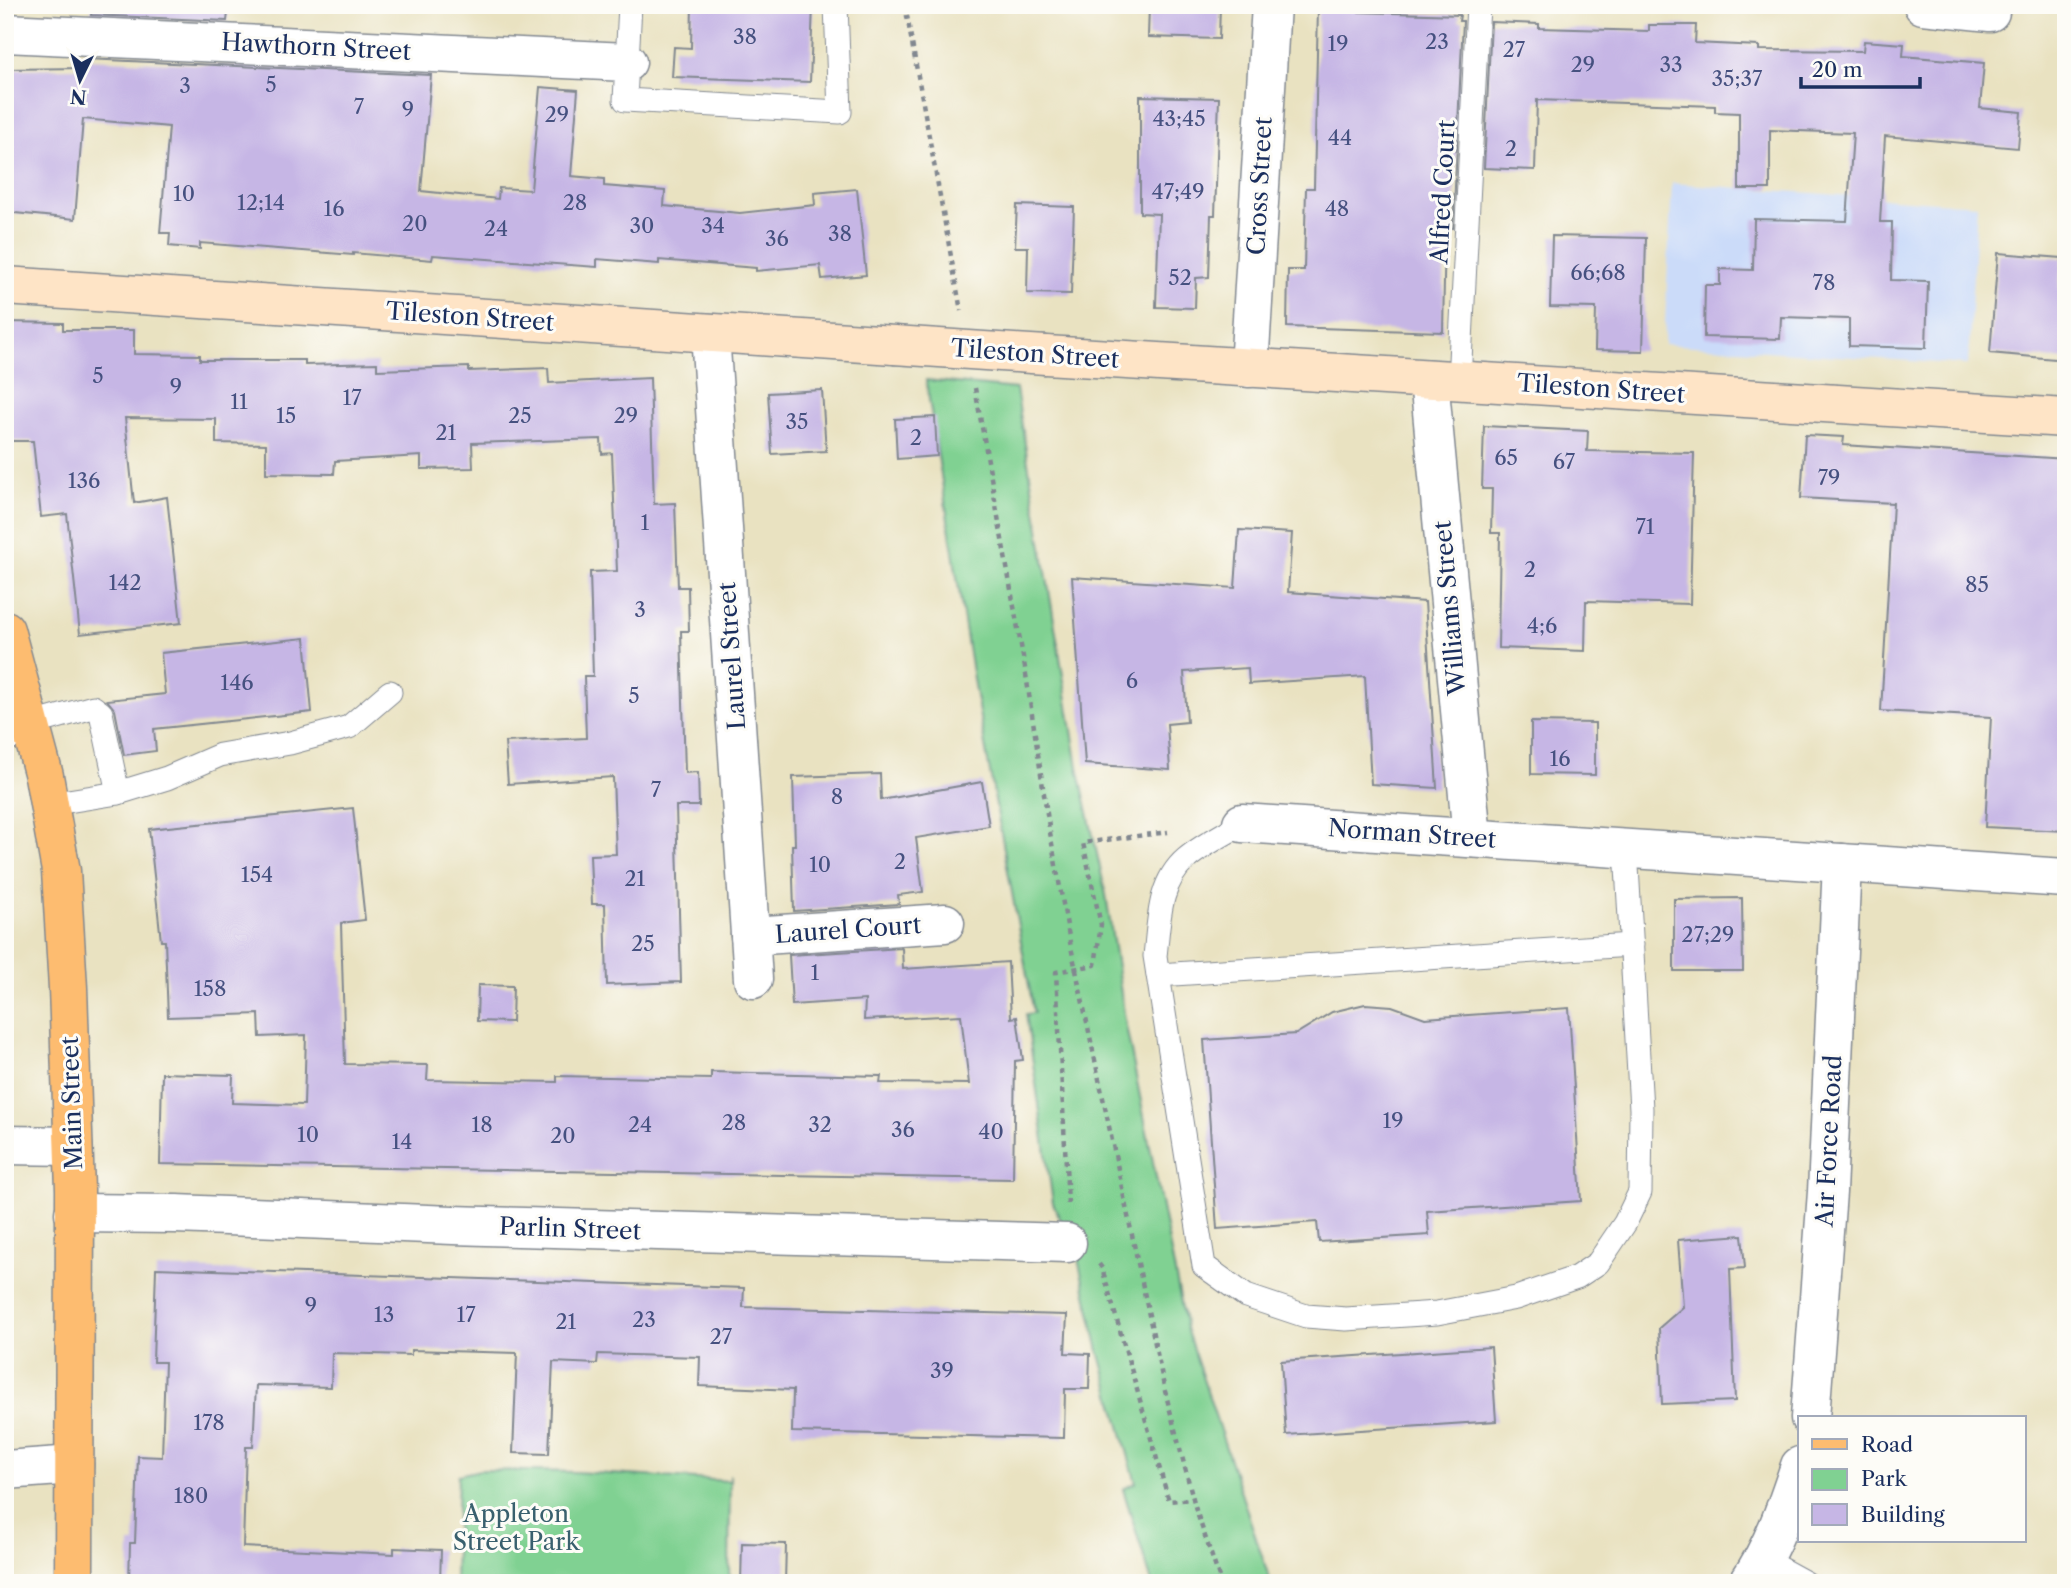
<svg xmlns="http://www.w3.org/2000/svg" width="2071" height="1588" font-family="'Libre Caslon Text',serif">
<style>
.built{fill:#cbdbf9}
.green{fill:#80d192;stroke:#4e8078;stroke-width:2}
.building{fill:#c6b6e5}
.lines{fill:none;stroke-linecap:round;stroke-linejoin:round}
.lane-casing{stroke:#828890;stroke-width:25}
.street-casing{stroke:#828890;stroke-width:41}
.secondary-casing{stroke:#828890;stroke-width:41}
.primary-casing{stroke:#828890;stroke-width:41}
.path{stroke:#828890;stroke-width:4.5;stroke-dasharray:5 5;stroke-linecap:butt}
.lane{stroke:#fff;stroke-width:23}
.street{stroke:#fff;stroke-width:38}
.secondary{stroke:#fee4c6;stroke-width:38}
.primary{stroke:#fdbc70;stroke-width:38}
.secondary-bridge-casing{stroke:#828890;stroke-width:41;stroke-linecap:butt}
.secondary-bridge{stroke:#fee4c6;stroke-width:38}
.labels{text-anchor:middle;stroke-width:6;stroke-linejoin:round;paint-order:stroke}
.number-label{font-size:21px;fill:#465180}
.street-label{font-size:24px;fill:#1b2f5e;stroke:#fdfcf7}
.park-label{font-size:24px;fill:#39606e;stroke:#fdfcf7}
</style>
<rect width="100%" height="100%" fill="#fdfcf7"/>
<filter id="ink" filterUnits="userSpaceOnUse"><feTurbulence type="fractalNoise" baseFrequency=".0143" numOctaves="2"/><feDisplacementMap in="SourceGraphic" scale="14" xChannelSelector="R" yChannelSelector="G"/><feConvolveMatrix kernelMatrix="1 2 1 2 8 2 1 2 1" color-interpolation-filters="sRGB"/></filter>
<filter id="wash" filterUnits="userSpaceOnUse"><feTurbulence type="fractalNoise" baseFrequency=".00686" numOctaves="4" result="noise"/><feDisplacementMap in="SourceGraphic" scale="28" xChannelSelector="R" yChannelSelector="G"/><feGaussianBlur stdDeviation="1.57" result="paint"/><feColorMatrix in="noise" values="0 0 0 0 0 0 0 0 0 0 0 0 0 0 0 0 0 1.4 0 .05"/><feComposite in="paint" operator="in"/></filter>
<g filter="url(#wash)">
<rect width="100%" height="100%" fill="#e9e2c1"/>
<polygon class="built" points="1672,183 1977,205 1968,365 1664,344"/>
<g class="green">
<polygon points="926,380 1016,389 1078,767 1106,895 1126,1026 1186,1328 1271,1583 1152,1583 1123,1489 1136,1483 1099,1351 1078,1259 1053,1203 1026,1014 1034,1013 974,685"/>
<polygon points="480,1470 575,1472 730,1481 730,1475 729,1583 455,1583 458,1475"/>
</g>
<g id="blocks">
<g class="building">
<polygon points="92,5 229,5 227,21 91,15"/>
<polygon points="692,5 813,5 810,82 672,77 674,47 691,48"/>
<polygon points="1149,5 1220,5 1219,39 1148,37"/>
<polygon points="1318,8 1359,9 1359,12 1460,15 1459,21 1463,21 1453,228 1445,228 1443,332 1287,327 1288,270 1304,270 1306,188 1314,188"/>
<polygon points="1491,22 1539,24 1539,28 1649,31 1649,25 1696,25 1695,43 1759,46 1759,50 1863,51 1864,41 1904,44 1903,56 1984,63 1980,108 2021,112 2018,148 1885,136 1880,222 1892,222 1891,280 1928,281 1926,348 1849,346 1849,319 1781,317 1780,339 1704,337 1705,285 1720,285 1720,269 1753,270 1754,219 1847,221 1853,133 1770,130 1770,189 1739,189 1739,113 1715,112 1715,106 1537,100 1535,170 1484,168"/>
<polygon points="86,59 431,75 421,191 498,199 499,188 531,190 540,87 578,90 571,176 604,179 604,186 665,191 664,206 740,213 815,205 814,193 857,189 866,275 822,279 820,265 756,271 756,268 659,260 659,264 597,259 597,267 433,255 432,260 353,253 353,255 200,243 200,249 169,246 170,233 160,233 169,127 83,119 75,219 5,212 5,69 85,68"/>
<polygon points="1140,96 1219,98 1215,215 1211,215 1209,277 1196,278 1195,308 1156,307 1159,214 1140,213"/>
<polygon points="1017,205 1074,207 1071,294 1027,293 1028,247 1015,247"/>
<polygon points="1552,236 1646,238 1643,351 1595,350 1596,308 1550,307"/>
<polygon points="1998,253 2062,258 2059,288 2066,289 2066,360 1990,353"/>
<polygon points="5,322 63,323 63,330 134,330 134,354 200,355 200,360 305,360 305,365 377,363 377,370 469,367 469,371 548,368 549,383 650,378 654,504 675,503 678,587 688,587 689,631 681,631 685,773 698,772 699,806 676,806 681,982 607,985 605,904 592,904 590,855 616,854 613,777 508,784 505,742 586,738 584,676 593,676 590,572 617,571 612,453 602,454 601,439 472,443 473,468 421,469 421,456 335,461 334,474 266,473 266,444 216,443 216,419 125,418 134,503 167,497 181,623 80,634 67,514 41,517 33,441 5,441"/>
<polygon points="822,390 826,451 772,454 768,393"/>
<polygon points="935,417 937,456 897,459 895,419"/>
<polygon points="1484,426 1588,431 1587,451 1694,453 1690,604 1586,601 1585,651 1498,648 1500,533 1491,533 1492,489 1482,489"/>
<polygon points="1805,435 1844,437 1843,445 2066,459 2066,831 1985,827 1991,717 1881,711 1893,503 1801,498"/>
<polygon points="1239,530 1292,533 1288,592 1425,602 1437,788 1371,784 1365,676 1249,684 1248,668 1184,672 1187,722 1167,724 1170,770 1085,764 1072,577 1235,588"/>
<polygon points="305,638 312,712 154,729 156,751 124,755 115,710 107,700 165,694 161,653"/>
<polygon points="1531,722 1595,723 1595,775 1531,774"/>
<polygon points="880,774 881,800 982,782 989,826 916,838 923,892 898,895 899,904 794,911 792,845 795,845 793,777"/>
<polygon points="353,808 365,920 341,923 345,1064 428,1065 427,1080 557,1082 557,1076 711,1079 711,1072 881,1076 880,1083 969,1084 961,1015 864,1020 865,1000 792,1005 789,955 902,948 903,969 1008,962 1011,1018 1017,1017 1023,1060 1015,1061 1013,1179 160,1164 162,1073 233,1075 232,1103 304,1105 306,1035 260,1037 259,1014 168,1017 165,941 161,941 149,829"/>
<polygon points="1742,898 1743,971 1674,971 1674,899"/>
<polygon points="478,985 513,986 512,1022 477,1021"/>
<polygon points="1365,1004 1392,1006 1425,1018 1569,1008 1581,1201 1427,1211 1429,1235 1319,1242 1317,1222 1217,1229 1204,1040 1296,1034 1332,1012"/>
<polygon points="1742,1235 1745,1268 1730,1269 1735,1401 1662,1404 1659,1328 1683,1307 1678,1240"/>
<polygon points="156,1268 744,1288 743,1307 1067,1315 1065,1353 1090,1354 1089,1389 1065,1389 1064,1438 792,1432 793,1390 699,1386 700,1357 598,1354 597,1364 553,1362 549,1454 513,1453 517,1353 411,1350 411,1355 332,1353 331,1387 256,1385 253,1447 246,1447 243,1547 394,1554 394,1548 441,1550 440,1583 129,1583 130,1543 135,1543 138,1456 162,1457 165,1362 153,1362"/>
<polygon points="1491,1347 1496,1421 1286,1435 1281,1361"/>
<polygon points="742,1543 786,1544 785,1583 741,1583"/>
</g>
</g>
</g>
<g filter="url(#ink)">
<use href="#blocks" fill-opacity="0" stroke="#828890" stroke-width="2"/>
<g class="lines">
<defs>
<g id="lane">
<polyline points="630,5 625,100 840,112 836,5"/>
<polyline points="1459,381 1478,5"/>
<polyline points="29,725 93,707 101,713 118,793"/>
<polyline points="49,804 118,793 167,778 220,755 290,743 349,727 390,692"/>
<path d="M1242,823C1224,835 1202,845 1186,859C1158,883 1159,923 1155,956L1204,1266L1246,1296L1306,1316L1346,1319L1437,1313L1516,1298L1577,1277L1598,1263L1625,1223L1640,1192L1641,1109L1626,849"/>
<polyline points="1158,975 1632,945"/>
<polyline points="1764,1560 1806,1583"/>
</g>
<g id="street">
<polyline points="1923,5 1990,12 1990,5"/>
<polyline points="5,33 627,62"/>
<polyline points="710,333 753,979"/>
<polyline points="1249,368 1271,5"/>
<polyline points="1429,379 1472,838"/>
<polyline points="5,731 29,725"/>
<polyline points="1242,823 2066,878"/>
<polyline points="750,936 945,923"/>
<polyline points="5,1145 73,1146"/>
<polyline points="74,1213 176,1214 453,1225 1067,1243"/>
<polyline points="1810,1418 1827,1192 1842,863"/>
<polyline points="5,1470 74,1465"/>
<path d="M1748,1583C1773,1547 1786,1508 1800,1466"/>
</g>
<g id="secondary">
<polyline points="5,286 894,345"/>
<polyline points="1046,355 2066,418"/>
</g>
<polyline id="primary" points="5,630 44,776 61,871 68,988 75,1190 74,1583"/>
</defs>
<use href="#lane" class="lane-casing"/>
<use href="#street" class="street-casing"/>
<use href="#secondary" class="secondary-casing"/>
<use href="#primary" class="primary-casing"/>
<g class="path">
<polyline points="905,5 961,311"/>
<polyline points="975,388 1025,668 1049,827 1070,942 1165,1391 1196,1510 1221,1583"/>
<polyline points="1068,1204 1056,972 1095,965 1101,925 1083,843 1168,832"/>
<polyline points="1099,1264 1102,1268 1169,1501 1193,1499"/>
</g>
<use href="#lane" class="lane"/>
<use href="#street" class="street"/>
<use href="#secondary" class="secondary"/>
<use href="#primary" class="primary"/>
<defs>
<polyline id="secondary-bridge" points="894,345 1046,355"/>
</defs>
<use href="#secondary-bridge" class="secondary-bridge-casing"/>
<use href="#secondary-bridge" class="secondary-bridge"/>
</g>
</g>
<g class="labels">
<g class="number-label">
<text x="745" y="44">38</text>
<text x="1437" y="49">23</text>
<text x="1338" y="51">19</text>
<text x="1514" y="57">27</text>
<text x="1583" y="72">29</text>
<text x="1671" y="72">33</text>
<text x="1737" y="86">35;37</text>
<text x="271" y="92">5</text>
<text x="185" y="93">3</text>
<text x="359" y="114">7</text>
<text x="408" y="117">9</text>
<text x="557" y="122">29</text>
<text x="1179" y="126">43;45</text>
<text x="1340" y="145">44</text>
<text x="1511" y="156">2</text>
<text x="1178" y="199">47;49</text>
<text x="184" y="201">10</text>
<text x="261" y="210">12;14</text>
<text x="575" y="210">28</text>
<text x="334" y="216">16</text>
<text x="1337" y="216">48</text>
<text x="415" y="231">20</text>
<text x="642" y="233">30</text>
<text x="713" y="233">34</text>
<text x="496" y="236">24</text>
<text x="840" y="241">38</text>
<text x="777" y="246">36</text>
<text x="1598" y="280">66;68</text>
<text x="1180" y="285">52</text>
<text x="1824" y="290">78</text>
<text x="98" y="383">5</text>
<text x="176" y="394">9</text>
<text x="352" y="405">17</text>
<text x="239" y="409">11</text>
<text x="286" y="423">15</text>
<text x="520" y="423">25</text>
<text x="626" y="423">29</text>
<text x="797" y="429">35</text>
<text x="446" y="440">21</text>
<text x="916" y="445">2</text>
<text x="1506" y="465">65</text>
<text x="1564" y="469">67</text>
<text x="1829" y="485">79</text>
<text x="84" y="488">136</text>
<text x="645" y="530">1</text>
<text x="1645" y="534">71</text>
<text x="1530" y="577">2</text>
<text x="125" y="590">142</text>
<text x="1977" y="592">85</text>
<text x="640" y="617">3</text>
<text x="1542" y="633">4;6</text>
<text x="1132" y="688">6</text>
<text x="237" y="690">146</text>
<text x="634" y="703">5</text>
<text x="1560" y="766">16</text>
<text x="656" y="797">7</text>
<text x="837" y="804">8</text>
<text x="900" y="869">2</text>
<text x="820" y="872">10</text>
<text x="257" y="882">154</text>
<text x="635" y="886">21</text>
<text x="1708" y="942">27;29</text>
<text x="643" y="951">25</text>
<text x="815" y="980">1</text>
<text x="210" y="996">158</text>
<text x="1393" y="1128">19</text>
<text x="734" y="1130">28</text>
<text x="482" y="1132">18</text>
<text x="640" y="1132">24</text>
<text x="820" y="1132">32</text>
<text x="903" y="1137">36</text>
<text x="991" y="1139">40</text>
<text x="308" y="1142">10</text>
<text x="563" y="1143">20</text>
<text x="402" y="1149">14</text>
<text x="311" y="1313">9</text>
<text x="384" y="1322">13</text>
<text x="466" y="1322">17</text>
<text x="644" y="1327">23</text>
<text x="566" y="1329">21</text>
<text x="721" y="1344">27</text>
<text x="942" y="1378">39</text>
<text x="209" y="1430">178</text>
<text x="191" y="1503">180</text>
</g>
<g class="street-label">
<text transform="translate(316 47) rotate(3)" y="8">Hawthorn Street</text>
<text transform="translate(1260 186) rotate(-87)" y="8">Cross Street</text>
<text transform="translate(1443 192) rotate(-87)" y="8">Alfred Court</text>
<text transform="translate(470 317) rotate(4)" y="8">Tileston Street</text>
<text transform="translate(1035 354) rotate(4)" y="8">Tileston Street</text>
<text transform="translate(1601 389) rotate(4)" y="8">Tileston Street</text>
<text transform="translate(1450 608) rotate(-95)" y="8">Williams Street</text>
<text transform="translate(732 656) rotate(-94)" y="8">Laurel Street</text>
<text transform="translate(1412 834) rotate(4)" y="8">Norman Street</text>
<text transform="translate(848 930) rotate(-4)" y="8">Laurel Court</text>
<text transform="translate(72 1103) rotate(-92)" y="8">Main Street</text>
<text transform="translate(1829 1141) rotate(-87)" y="8">Air Force Road</text>
<text transform="translate(570 1229) rotate(2)" y="8">Parlin Street</text>
</g>
<g class="park-label">
<text x="516" y="1522">Appleton<tspan x="516" dy="28">Street Park</tspan></text>
</g>
</g>
<rect width="2071" height="1588" fill="none" stroke="#fdfcf7" stroke-width="28"/>
<rect x="1798" y="1416" width="228" height="126" fill="#fdfcf7" stroke="#a3aaba" stroke-width="2"/>
<rect x="1812" y="1439" width="35" height="10" fill="#fdbc70" stroke="#a3aaba" stroke-width="2"/>
<text x="1861" y="1452" font-size="21" fill="#1b2f5e">Road</text>
<rect x="1812" y="1469" width="35" height="21" fill="#80d192" stroke="#a3aaba" stroke-width="2"/>
<text x="1861" y="1486" font-size="21" fill="#1b2f5e">Park</text>
<rect x="1812" y="1504" width="35" height="21" fill="#c6b6e5" stroke="#a3aaba" stroke-width="2"/>
<text x="1861" y="1522" font-size="21" fill="#1b2f5e">Building</text>
<g transform="translate(80 80) rotate(185)" stroke="#fdfcf7" stroke-width="5" paint-order="stroke">
<path d="M0-5L12 26L0 18L-12 26Z" fill="#1b2f5e"/>
<text y="-10" font-size="19" font-weight="bold" text-anchor="middle" fill="#1b2f5e">N</text>
</g>
<path d="M1801 77v10h119v-10" fill="none" stroke="#1b2f5e" stroke-width="3.5"/>
<text x="1812" y="77" font-size="21" fill="#1b2f5e" stroke="#fdfcf7" stroke-width="5" paint-order="stroke">20 m</text>
</svg>
